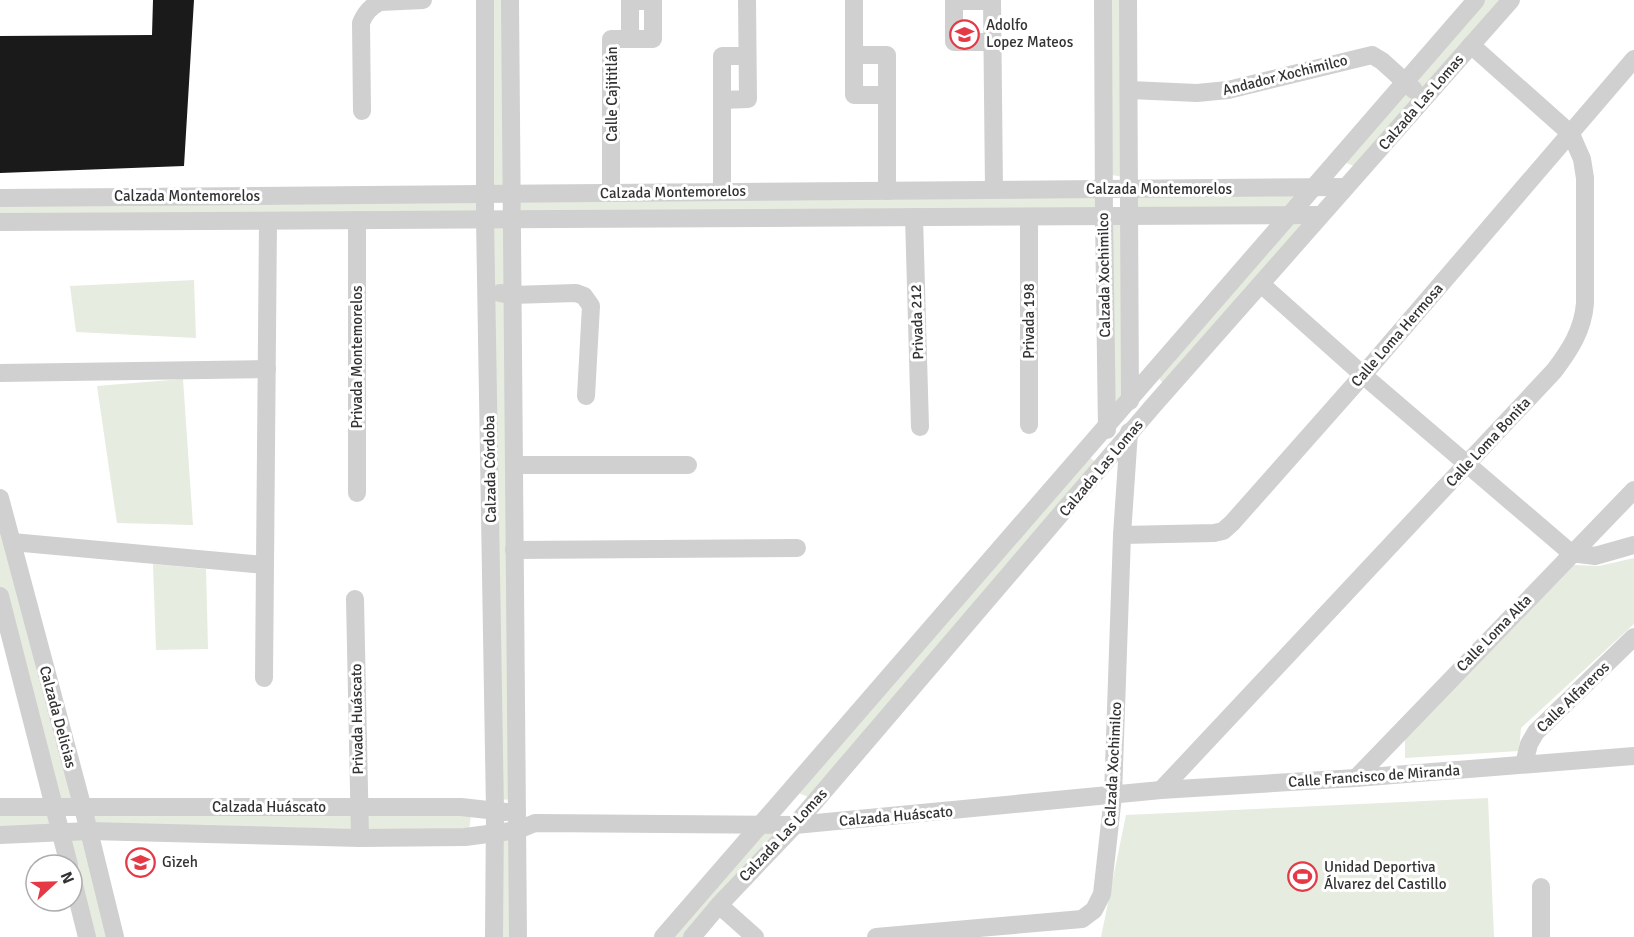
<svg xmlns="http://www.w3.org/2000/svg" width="1634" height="937" font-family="Signika,sans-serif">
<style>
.green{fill:#e6ecdf}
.building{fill:#1a1a1a}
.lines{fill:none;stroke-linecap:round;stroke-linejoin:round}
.street{stroke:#d0d0d0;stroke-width:18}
.labels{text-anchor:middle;stroke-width:6;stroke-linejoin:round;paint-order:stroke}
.poi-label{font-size:15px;fill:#333;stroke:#fff;text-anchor:start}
.street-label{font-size:15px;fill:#333;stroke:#fff}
</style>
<rect width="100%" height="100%" fill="#fff"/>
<g class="green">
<polygon points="487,0 510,0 511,194 486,194 485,219 512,219 513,799 500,800 485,220 0,216 0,197 485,194"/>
<polygon points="1111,0 1128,0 1129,178 1112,175"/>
<polygon points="1480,0 1507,0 1429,93 1413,81"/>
<polygon points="1405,82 1424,99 1356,167 1344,162"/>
<polygon points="1134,189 1299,193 1285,209 1129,211"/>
<polygon points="1096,193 1097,210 521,216 520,198"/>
<polygon points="1288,215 1313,215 1164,385 1157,375"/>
<polygon points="1110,224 1122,224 1130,398 1115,405"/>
<polygon points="194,280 196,338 76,332 70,286"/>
<polygon points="183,379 193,525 117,523 97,386"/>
<polygon points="1088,456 1098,464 811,798 798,793"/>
<polygon points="0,501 78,804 54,806 0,589"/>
<polygon points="1634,558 1634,624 1521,728 1519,751 1405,758 1405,735 1573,565 1599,566"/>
<polygon points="153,564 206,569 208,649 156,650"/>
<polygon points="1488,798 1494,937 1101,937 1126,815"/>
<polygon points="91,808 471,815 469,831 94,824"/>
<polygon points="0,812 51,812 56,828 0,829"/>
<polygon points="760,825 787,825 691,937 665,937"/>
<polygon points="86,832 113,937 92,937 66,833"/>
<polygon points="518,835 516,937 502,937 503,838"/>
</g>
<polygon class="building" points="153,0 194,0 184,166 0,173 0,36 152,35"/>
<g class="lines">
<g class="street">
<polyline points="485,0 485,219 495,811 494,937"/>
<polyline points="510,0 518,937"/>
<polyline points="854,0 854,95 887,95"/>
<polyline points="954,0 954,42 993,42"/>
<polyline points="1103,0 1104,216 1107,430"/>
<polyline points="1128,0 1130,401"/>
<polyline points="954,1 992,1 994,190"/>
<polyline points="630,39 630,1 653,1"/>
<polyline points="854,55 887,55 887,191"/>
<polyline points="1130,90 1197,93 1228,90 1372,55 1382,61 1414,90"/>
<polyline points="722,100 748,99 747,0"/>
<path d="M362,111L361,23C365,13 370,7 380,2L423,0"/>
<polyline points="722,191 722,56 747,56"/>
<polyline points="611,193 611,39 653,39 653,0"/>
<polyline points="0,198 1346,187"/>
<polyline points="914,217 920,427"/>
<polyline points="1029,218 1029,425"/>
<polyline points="0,222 1321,215"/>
<polyline points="1261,284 1363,375 1571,553 1595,556 1634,545"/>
<polyline points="500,293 512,295 576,293 584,296 591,306 586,396"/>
<polyline points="0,373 267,369"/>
<polyline points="514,465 688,465"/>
<polyline points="357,493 357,220"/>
<polyline points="0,498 89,831 115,937"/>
<polyline points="1122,535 1214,533 1223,531 1232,523 1363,375 1634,59"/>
<polyline points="12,542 265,565"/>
<polyline points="514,550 797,548"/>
<polyline points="0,596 69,865"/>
<polyline points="355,599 360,838"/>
<polyline points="264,678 268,221"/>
<polyline points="1524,764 1529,744 1536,732 1634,637"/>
<polyline points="1356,778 1634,490"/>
<path d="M1161,790L1554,371C1570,350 1583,330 1585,303V178L1582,159L1571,134L1471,45"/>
<polyline points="0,807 461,807 506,812"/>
<polyline points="0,835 89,831 360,838 465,837 518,830 535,823 795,825 1161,790 1356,778 1634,756"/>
<polyline points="72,877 87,937"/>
<polyline points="1541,887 1541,937"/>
<polyline points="719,905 755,937"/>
<polyline points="663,937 1476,0"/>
<polyline points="692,937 719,905 795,825 1153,406 1511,0"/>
<polyline points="876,937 1082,919 1094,910 1102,894 1113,796 1122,535 1129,432"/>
</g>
</g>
<defs>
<symbol id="school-ring" viewBox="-11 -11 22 22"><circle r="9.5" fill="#fff" stroke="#e63946" stroke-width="1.5"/><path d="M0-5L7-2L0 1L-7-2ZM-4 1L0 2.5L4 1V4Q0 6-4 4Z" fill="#e63946"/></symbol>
<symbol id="stadium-ring" viewBox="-11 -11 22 22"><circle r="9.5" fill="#fff" stroke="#e63946" stroke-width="1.5"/><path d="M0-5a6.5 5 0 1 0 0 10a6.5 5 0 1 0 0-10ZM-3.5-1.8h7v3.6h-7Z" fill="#e63946"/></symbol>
</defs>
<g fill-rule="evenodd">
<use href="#school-ring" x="948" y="18" width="33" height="33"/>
<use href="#school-ring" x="124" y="846" width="33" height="33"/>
<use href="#stadium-ring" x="1286" y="860" width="33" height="33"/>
</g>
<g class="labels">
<g class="poi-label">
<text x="986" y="30">Adolfo<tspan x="986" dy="17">Lopez Mateos</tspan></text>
<text x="162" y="867">Gizeh</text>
<text x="1324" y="872">Unidad Deportiva<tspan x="1324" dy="17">Álvarez del Castillo</tspan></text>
</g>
<g class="street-label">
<text transform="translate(1285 75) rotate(-14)" y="5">Andador Xochimilco</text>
<text transform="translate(612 94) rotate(-90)" y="5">Calle Cajititlán</text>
<text transform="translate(1421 102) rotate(-49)" y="5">Calzada Las Lomas</text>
<text x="1159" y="194">Calzada Montemorelos</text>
<text transform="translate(673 192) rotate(-1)" y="5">Calzada Montemorelos</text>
<text x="187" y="201">Calzada Montemorelos</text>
<text transform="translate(1104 275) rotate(-91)" y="5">Calzada Xochimilco</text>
<text transform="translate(1029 321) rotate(-90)" y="5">Privada 198</text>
<text transform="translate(917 322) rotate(-92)" y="5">Privada 212</text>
<text transform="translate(1397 335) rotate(-49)" y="5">Calle Loma Hermosa</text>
<text transform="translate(357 357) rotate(-90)" y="5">Privada Montemorelos</text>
<text transform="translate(1488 442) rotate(-47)" y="5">Calle Loma Bonita</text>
<text transform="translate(1101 468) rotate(-50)" y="5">Calzada Las Lomas</text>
<text transform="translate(490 469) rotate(-91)" y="5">Calzada Córdoba</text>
<text transform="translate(1494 633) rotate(-46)" y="5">Calle Loma Alta</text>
<text transform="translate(1573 697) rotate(-44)" y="5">Calle Alfareros</text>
<text transform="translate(58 717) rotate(75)" y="5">Calzada Delicias</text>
<text transform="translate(357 719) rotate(-91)" y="5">Privada Huáscato</text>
<text transform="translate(1113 764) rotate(-87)" y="5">Calzada Xochimilco</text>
<text transform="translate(1374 776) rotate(-4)" y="5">Calle Francisco de Miranda</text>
<text x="269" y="812">Calzada Huáscato</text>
<text transform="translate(896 816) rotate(-5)" y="5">Calzada Huáscato</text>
<text transform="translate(783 835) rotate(-47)" y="5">Calzada Las Lomas</text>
</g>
</g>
<g transform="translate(54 883) rotate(68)"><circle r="28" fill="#ffffff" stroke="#adadad" stroke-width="1.5"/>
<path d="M0-4.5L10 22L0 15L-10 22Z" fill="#e63946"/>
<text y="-9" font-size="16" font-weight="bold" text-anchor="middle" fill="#333333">N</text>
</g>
</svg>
